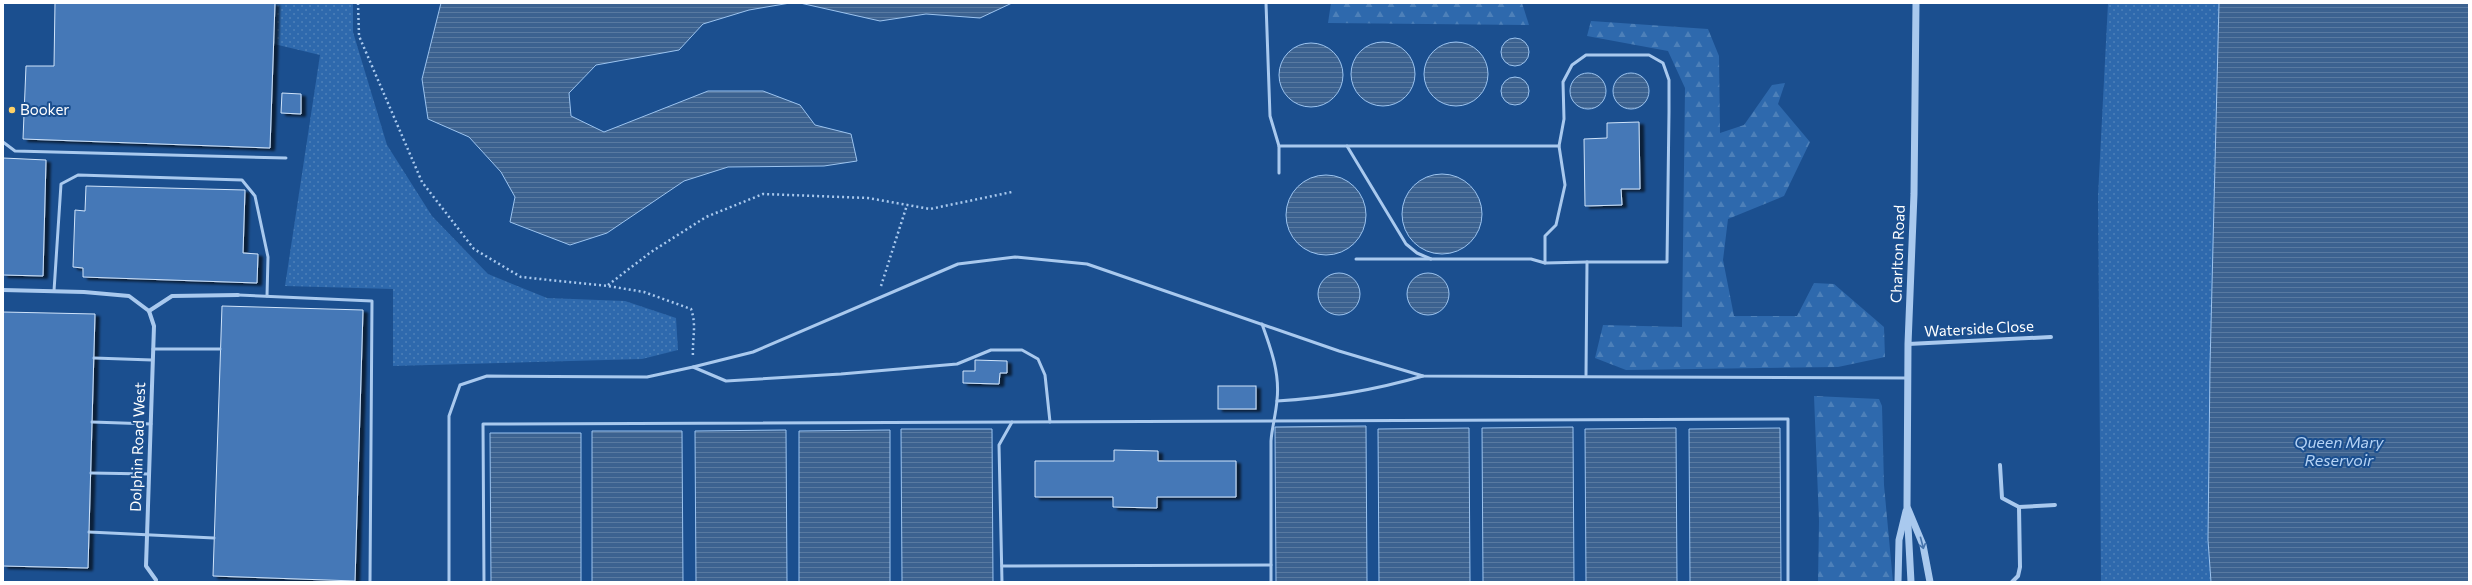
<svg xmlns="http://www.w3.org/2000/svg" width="2472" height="585" font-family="Commissioner,sans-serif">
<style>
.green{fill:url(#green-dots)}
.forest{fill:url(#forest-firs)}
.water{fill:url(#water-rules);stroke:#9cc4f0}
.building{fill:#4478b7;stroke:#cfe3fa;filter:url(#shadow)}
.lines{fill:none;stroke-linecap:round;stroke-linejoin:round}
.path{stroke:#a9c9ee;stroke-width:2.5;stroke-dasharray:2 3;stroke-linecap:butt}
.service{stroke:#a9c9ee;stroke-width:3}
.minor{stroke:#a9c9ee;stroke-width:4}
.tertiary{stroke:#a9c9ee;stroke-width:7}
.oneway{stroke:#4674ac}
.poi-dot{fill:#ffd166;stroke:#1b4f8f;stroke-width:1.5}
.labels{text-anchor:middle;stroke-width:4;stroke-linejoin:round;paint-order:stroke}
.poi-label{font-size:15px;fill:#fff;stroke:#1b4f8f;text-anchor:start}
.street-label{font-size:15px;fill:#fff;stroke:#1b4f8f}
.water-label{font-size:16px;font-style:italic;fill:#b5d3f5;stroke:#1b4f8f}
</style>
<defs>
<pattern id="green-dots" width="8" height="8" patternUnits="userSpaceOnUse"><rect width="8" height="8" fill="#2e69ad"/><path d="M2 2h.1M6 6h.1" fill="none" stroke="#4d80b9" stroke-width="1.8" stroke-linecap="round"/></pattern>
<pattern id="forest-firs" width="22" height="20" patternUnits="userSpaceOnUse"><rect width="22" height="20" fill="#2e69ad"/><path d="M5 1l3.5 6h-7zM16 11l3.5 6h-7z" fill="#4d80b9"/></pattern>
<pattern id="water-rules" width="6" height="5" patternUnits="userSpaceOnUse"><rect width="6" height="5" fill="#3c6290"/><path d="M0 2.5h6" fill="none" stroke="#597aa1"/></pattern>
<filter id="shadow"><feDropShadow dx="4.5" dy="2.5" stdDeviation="1" flood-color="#0009"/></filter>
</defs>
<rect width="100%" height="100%" fill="#1b4f8f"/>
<g class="green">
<polygon points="275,3 353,3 353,32 387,145 432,216 488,274 547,298 625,301 676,318 678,350 642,359 393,366 393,289 285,286 320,55 274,44"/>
<polygon points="2108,3 2219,3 2210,366 2208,540 2211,582 2101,582 2098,196"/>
</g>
<g class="forest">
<polygon points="1331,3 1522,3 1529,25 1328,23"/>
<polygon points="1591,21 1708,29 1719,56 1720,133 1744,125 1772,85 1785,83 1778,104 1810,142 1784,196 1728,219 1723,260 1734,316 1797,316 1814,283 1834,284 1884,327 1885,357 1838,367 1626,370 1595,358 1603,325 1682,327 1685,88 1668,51 1587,36"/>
<polygon points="1814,396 1879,399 1882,406 1884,485 1893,582 1818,582 1819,521"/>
</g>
<g class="water">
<polygon points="441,3 790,3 749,10 703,24 679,50 596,65 569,93 571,116 604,132 708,91 763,91 800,105 815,125 851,134 857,161 824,166 728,167 684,181 607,233 570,245 510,222 515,197 501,172 469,137 428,119 422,79"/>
<polygon points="800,3 1012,3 980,18 926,14 880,21"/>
<polygon points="2219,3 2469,3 2469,582 2211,582 2208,540 2210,366"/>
<circle cx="1515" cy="52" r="14"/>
<circle cx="1383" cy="74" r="32"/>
<circle cx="1456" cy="74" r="32"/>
<circle cx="1311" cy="75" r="32"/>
<circle cx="1588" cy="91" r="18"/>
<circle cx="1631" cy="91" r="18"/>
<circle cx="1515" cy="91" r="14"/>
<circle cx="1442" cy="214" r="40"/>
<circle cx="1326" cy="215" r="40"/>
<circle cx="1339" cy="294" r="21"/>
<circle cx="1428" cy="294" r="21"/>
<polygon points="1366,426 1367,582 1276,582 1275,427"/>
<polygon points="1573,427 1574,582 1483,582 1482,428"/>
<polygon points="1469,428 1470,582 1379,582 1378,429"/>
<polygon points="1676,428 1677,582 1586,582 1585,429"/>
<polygon points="1780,428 1781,582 1690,582 1689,429"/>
<polygon points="992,429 993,582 902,582 901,429"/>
<polygon points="786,430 787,582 696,582 695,431"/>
<polygon points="890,430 890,582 799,582 799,431"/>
<polygon points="592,431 682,431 683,582 592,582"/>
<polygon points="490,433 581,433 581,582 491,582"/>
</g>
<g class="building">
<polygon points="55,3 275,3 270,148 23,139 26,66 54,66"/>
<polygon points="282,93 301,94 301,114 281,113"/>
<polygon points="1639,122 1640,189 1621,189 1622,205 1585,206 1584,139 1607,138 1607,123"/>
<polygon points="3,158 46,160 43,276 3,275"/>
<polygon points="86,186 245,190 243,253 258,254 257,283 83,277 83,268 73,267 75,210 85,211"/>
<polygon points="222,306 363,310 355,581 213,576"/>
<polygon points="3,312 95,314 88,568 3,566"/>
<polygon points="975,360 1007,361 1007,373 1000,373 999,384 963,383 963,371 975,371"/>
<rect x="1218" y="386" width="38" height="23"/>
<polygon points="1114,450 1158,451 1158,461 1236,461 1236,497 1157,497 1157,508 1113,507 1113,497 1035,497 1035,461 1114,461"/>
</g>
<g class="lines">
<g class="path">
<path d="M358,3L359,36L422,182L474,249L521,277L608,286L644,292L691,309C697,326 692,338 693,357"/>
<polyline points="608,285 651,252 706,217 763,194 868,198 930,209 1012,192"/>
<polyline points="881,286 907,205"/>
</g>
<g class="service">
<polyline points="1266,3 1270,116 1279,146 1559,146 1565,185 1556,225 1545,236 1545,263 1587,262"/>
<polyline points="3,142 15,151 286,158"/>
<polyline points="1279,146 1279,173"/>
<polyline points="1347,146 1406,244 1417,253 1431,259"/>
<polyline points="1559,146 1564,119 1563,82 1572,65 1586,55 1649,55 1663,63 1669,80 1669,112 1667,262 1587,262 1586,375"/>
<polyline points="1356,259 1531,259 1545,263"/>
<polyline points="54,291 61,184 78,175 242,180 255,196 268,257 267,296"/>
<polyline points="238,295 372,301 370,582"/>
<path d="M1262,324C1271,349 1280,373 1277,400C1276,414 1272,427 1271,441V582"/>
<polyline points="153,349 220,349"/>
<polyline points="94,358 152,360"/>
<polyline points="693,367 726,381 841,374 957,364 991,350 1022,350 1038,359 1045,375 1050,422"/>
<path d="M1277,401C1327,398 1375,390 1423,376"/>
<polyline points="92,422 151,424"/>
<polyline points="91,473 149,474"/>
<polyline points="89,532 214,538"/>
<polyline points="1002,566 1271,565"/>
<polyline points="449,582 449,416 460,385 487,376 647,377 693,367 753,352 958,264 1015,257 1087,264 1339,351 1423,376 1908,378"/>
<polyline points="484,582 483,424 1788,419 1788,582"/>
<polyline points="1002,582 999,445 1012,422"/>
</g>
<g class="minor">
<polyline points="3,290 84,292 129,296 149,311"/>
<polyline points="149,311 154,326 146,566 156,580"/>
<polyline points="149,311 172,296 238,295"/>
<polyline points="1908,344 2051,337"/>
<polyline points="2000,465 2002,498 2019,507 2020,567 2018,576 2012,582"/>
<polyline points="2019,507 2055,505"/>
</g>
<g class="tertiary">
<polyline points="1908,509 1923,545 1930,582"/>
<polyline points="1898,582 1899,540 1906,511"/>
<polyline points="1911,582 1907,507 1908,344 1914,194 1916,3"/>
</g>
</g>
<defs><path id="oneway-shaft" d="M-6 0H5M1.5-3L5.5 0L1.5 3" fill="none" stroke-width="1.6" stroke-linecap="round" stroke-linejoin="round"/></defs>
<use class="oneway" href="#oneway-shaft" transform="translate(1922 543) rotate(75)"/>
<circle class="poi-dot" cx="12" cy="110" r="4"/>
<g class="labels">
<g class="poi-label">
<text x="20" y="115">Booker</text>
</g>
<g class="street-label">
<text transform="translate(1898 254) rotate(-88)" y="5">Charlton Road</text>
<text transform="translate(1979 329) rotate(-3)" y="5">Waterside Close</text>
<text transform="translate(138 447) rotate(-88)" y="5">Dolphin Road West</text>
</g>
<g class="water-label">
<text x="2339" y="448">Queen Mary<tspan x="2339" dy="18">Reservoir</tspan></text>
</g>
</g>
<rect width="2472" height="585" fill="none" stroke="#ffffff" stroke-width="8"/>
</svg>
